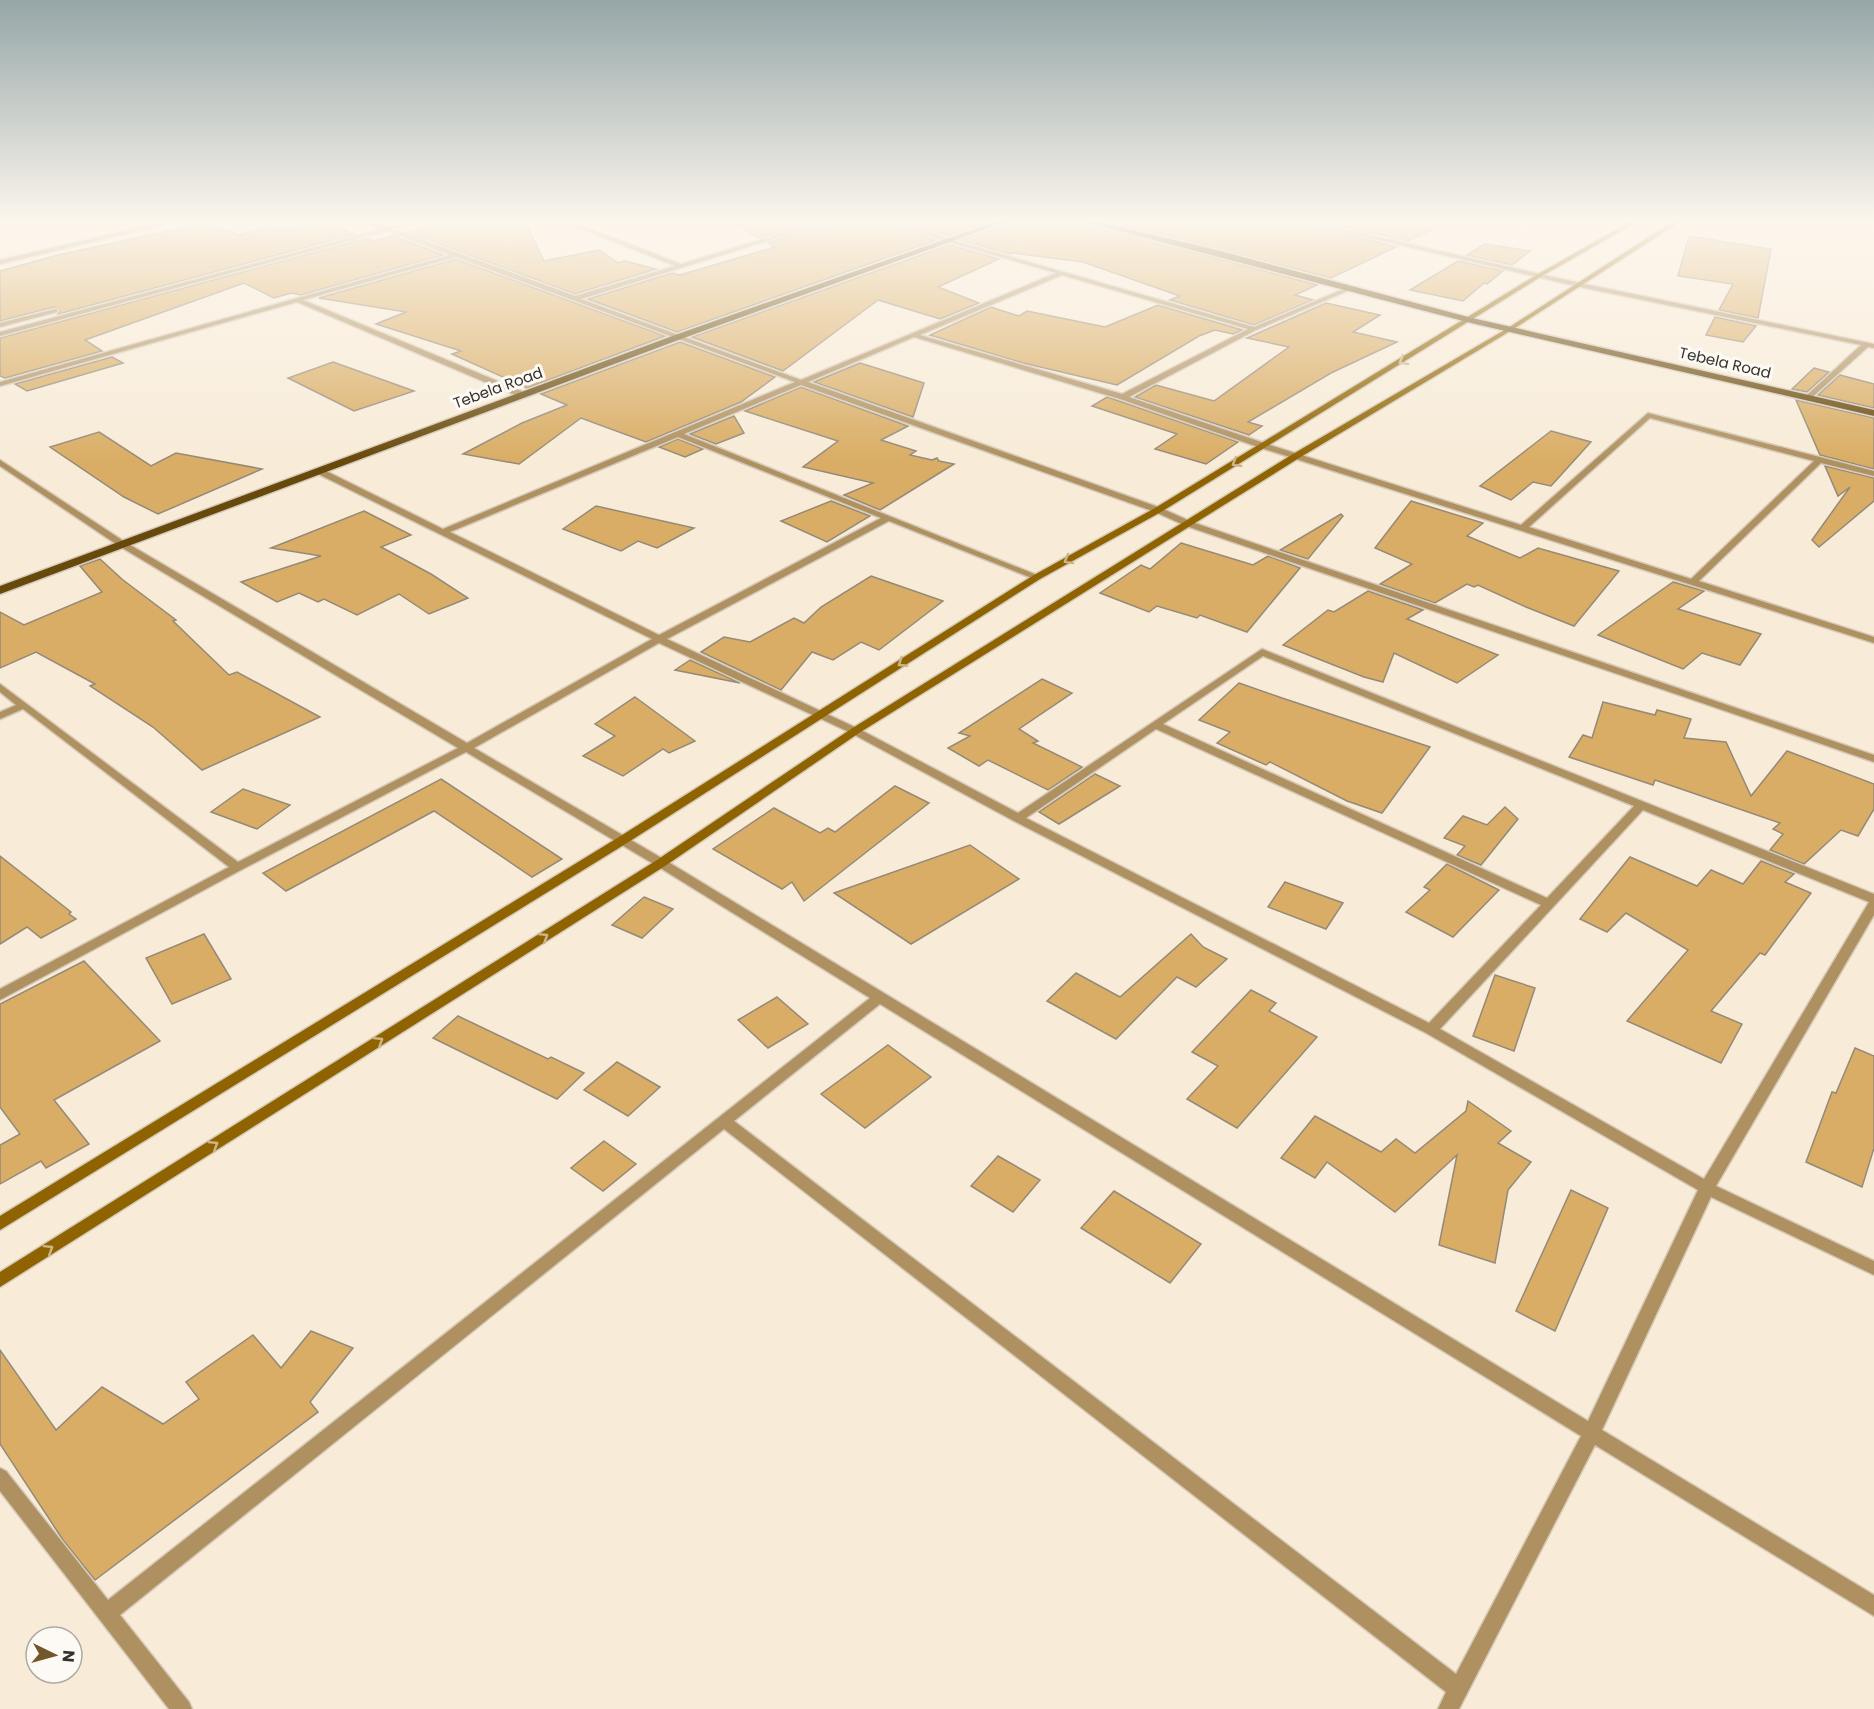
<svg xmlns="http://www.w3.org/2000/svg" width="1874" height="1709" font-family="Poppins,sans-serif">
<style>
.building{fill:#d9ad65;stroke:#958978;stroke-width:1.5}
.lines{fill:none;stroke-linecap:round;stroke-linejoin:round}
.minor-casing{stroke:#d5cab9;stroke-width:3}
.tertiary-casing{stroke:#d5cab9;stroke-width:3}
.secondary-casing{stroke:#d5cab9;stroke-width:3}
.primary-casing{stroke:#d5cab9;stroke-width:3}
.minor{fill:#af9161;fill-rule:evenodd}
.tertiary{fill:#af9161;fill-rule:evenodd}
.secondary{fill:#8f6300;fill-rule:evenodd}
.primary{fill:#68490c;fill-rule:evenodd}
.oneway{stroke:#ccb687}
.labels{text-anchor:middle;stroke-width:6;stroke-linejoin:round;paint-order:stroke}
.far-street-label{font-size:15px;fill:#36312a;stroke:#fdfaf6}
</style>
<rect width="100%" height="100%" fill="#f8ecd8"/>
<g class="building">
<polygon points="322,220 355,234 58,314 60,311 54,307 0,321 0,271 58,255 205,223 239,235 267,227 280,231"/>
<polygon points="449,220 524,220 544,261 599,250 618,263 625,261 656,269 575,294 407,232"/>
<polygon points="729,220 815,220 759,238"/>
<polygon points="837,220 883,220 936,240 677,332 588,299 672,273 680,275 775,247 768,243"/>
<polygon points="903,220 992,220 948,236"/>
<polygon points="1013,220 1075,220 1317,285 1295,295 1313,300 1254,325 1170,300 1180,296 1083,262 1012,253 1009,254 961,240"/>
<polygon points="1103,220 1290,220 1396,247 1331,278"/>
<polygon points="1317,220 1395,220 1431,230 1408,241"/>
<polygon points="393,236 443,255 301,295 291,293 274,298 244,283 85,340 102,351 5,378 0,376 0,338 367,238 373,241"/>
<polygon points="1689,236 1771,249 1758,318 1719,310 1733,284 1678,276"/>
<polygon points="1485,244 1530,251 1512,265 1467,255"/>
<polygon points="949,245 999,259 938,287 979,303 940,319 878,300 783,371 692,337"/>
<polygon points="456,259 665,336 527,388 452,354 461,351 376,324 406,312 319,298"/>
<polygon points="1458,261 1503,271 1487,284 1484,283 1463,301 1410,290"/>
<polygon points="1326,303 1380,315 1353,332 1397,342 1331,373 1248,422 1262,426 1249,435 1135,397 1156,385 1214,401 1289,347 1247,338"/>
<polygon points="1158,305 1242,330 1233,334 1215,330 1199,336 1117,385 1023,363 930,335 991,307 1019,316 1027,311 1105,327"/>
<polygon points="1715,317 1756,326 1743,342 1706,335"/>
<polygon points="680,342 775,377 741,402 646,442 581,418 519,464 463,454 522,423 567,405 541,394"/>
<polygon points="112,357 123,363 27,391 15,384"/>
<polygon points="333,362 414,391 354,411 288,378"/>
<polygon points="860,363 924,383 913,417 814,382"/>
<polygon points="1814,368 1829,372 1807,392 1792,389"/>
<polygon points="1840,375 1874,384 1874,408 1818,395"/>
<polygon points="801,387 908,426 881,440 916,451 910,455 932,460 937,458 939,461 954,464 880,510 844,495 873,483 803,467 838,441 745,411"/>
<polygon points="1107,397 1119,401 1238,442 1206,464 1155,449 1177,434 1092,406"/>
<polygon points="1796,400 1874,418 1874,469 1820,455"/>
<polygon points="734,416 744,433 716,444 690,434"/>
<polygon points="1551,431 1591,442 1551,486 1533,482 1511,500 1480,486"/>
<polygon points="99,432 151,466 176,453 262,469 158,514 124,497 50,447"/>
<polygon points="678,439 703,449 685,457 659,447"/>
<polygon points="1825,466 1874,478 1874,501 1819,547 1812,540 1850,487 1838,496"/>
<polygon points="831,501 870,516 827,542 781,521"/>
<polygon points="1411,501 1483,523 1467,536 1520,558 1538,548 1619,571 1574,626 1526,607 1478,585 1474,587 1467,584 1435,603 1380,584 1412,564 1375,548"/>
<polygon points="596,506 694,528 657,548 638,541 621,551 563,529"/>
<polygon points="364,511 411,535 381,547 431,574 468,598 429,614 399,594 357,615 324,599 318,602 299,593 277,602 241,582 321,556 271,548"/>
<polygon points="1341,514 1343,516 1308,559 1280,550"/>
<polygon points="1181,543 1253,565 1268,556 1300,568 1247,632 1200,615 1197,618 1157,606 1149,612 1100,593 1141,565 1150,569"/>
<polygon points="100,559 123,580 176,620 173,621 229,675 237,672 320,717 202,770 153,727 90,686 95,684 36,652 0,668 0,612 24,625 102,592 80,566"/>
<polygon points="871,576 943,601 879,650 861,642 833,660 812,652 781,690 701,652 724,637 750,642 794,618 804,623 821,607"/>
<polygon points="1673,582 1704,591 1678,609 1761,634 1740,665 1702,653 1683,669 1598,635"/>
<polygon points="1368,591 1423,610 1407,619 1498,655 1457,683 1394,653 1383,682 1364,677 1283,645 1328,610 1334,612"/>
<polygon points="690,660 740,683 675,670"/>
<polygon points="1042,679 1072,693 1019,729 1038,741 1033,743 1082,767 1048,790 988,760 979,766 948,748 970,736 959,733"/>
<polygon points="1239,683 1282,698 1430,747 1382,813 1347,801 1270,762 1266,765 1217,743 1230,732 1199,720"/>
<polygon points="635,697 695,741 669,753 663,749 623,776 583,756 615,736 595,724"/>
<polygon points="1603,702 1655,715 1657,710 1691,719 1684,738 1726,742 1751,796 1787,751 1874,784 1874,809 1858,836 1841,830 1804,864 1770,850 1783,834 1773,829 1780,823 1655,780 1653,785 1569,757 1583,735 1592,738"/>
<polygon points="1095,774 1120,786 1059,824 1039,812"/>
<polygon points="441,779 562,859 532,877 434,811 286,891 263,873"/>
<polygon points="895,786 929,803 804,901 792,882 782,889 713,849 774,808 820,833 828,828 835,832"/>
<polygon points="243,789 290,805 257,829 211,812"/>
<polygon points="1505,807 1518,819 1481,865 1457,855 1465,846 1444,838 1463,816 1487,825"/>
<polygon points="970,845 1019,879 911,944 834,893"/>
<polygon points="0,856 71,912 69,914 76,919 41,938 27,927 0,944"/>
<polygon points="1630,857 1697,886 1711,870 1743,884 1761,861 1794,874 1785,882 1811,893 1765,955 1760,953 1711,1011 1742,1024 1721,1063 1627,1021 1688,950 1626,913 1607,932 1580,919"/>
<polygon points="1447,864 1499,890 1453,937 1406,912 1430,890 1424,887"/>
<polygon points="1285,882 1343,903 1326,929 1268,907"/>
<polygon points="644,897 673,909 642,938 612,925"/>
<polygon points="204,934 231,979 172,1004 146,958"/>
<polygon points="1191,934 1203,947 1227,959 1196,987 1177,977 1116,1039 1047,1001 1076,973 1120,997"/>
<polygon points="84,961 160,1041 54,1100 89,1144 46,1168 41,1161 0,1184 0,1145 20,1134 0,1107 0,1004"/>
<polygon points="1495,975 1535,988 1514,1051 1473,1036"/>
<polygon points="1251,990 1276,1003 1269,1011 1317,1037 1237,1128 1187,1099 1218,1066 1192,1052"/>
<polygon points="777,997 808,1024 768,1048 738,1020"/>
<polygon points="458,1016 548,1059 551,1057 584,1073 557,1099 433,1038"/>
<polygon points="888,1045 931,1077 865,1128 821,1094"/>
<polygon points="1855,1048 1874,1056 1874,1148 1862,1187 1806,1162 1832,1092 1836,1093"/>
<polygon points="617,1062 660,1087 628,1116 584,1090"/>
<polygon points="1468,1101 1511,1131 1498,1143 1531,1162 1508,1190 1495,1263 1439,1245 1457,1155 1395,1212 1327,1162 1315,1178 1281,1158 1315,1116 1381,1152 1396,1139 1415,1153 1466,1111"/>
<polygon points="604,1141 636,1164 603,1191 571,1168"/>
<polygon points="998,1156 1040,1180 1013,1212 971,1186"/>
<polygon points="1571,1190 1608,1208 1555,1331 1516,1311"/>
<polygon points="1114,1191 1201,1244 1170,1283 1081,1228"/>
<polygon points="311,1331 353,1348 310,1402 318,1412 95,1580 63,1540 0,1444 0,1350 56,1430 102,1387 163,1424 199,1399 186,1382 253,1335 281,1368"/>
</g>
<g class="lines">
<defs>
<g id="minor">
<polygon points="172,220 184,220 0,264 0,260"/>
<path d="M359,220H369L575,296L675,266L559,220H568L681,264L824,220H835L581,299L801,380L1056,273L945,241L885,220H895L949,239L1254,327L1348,287H1352V289L1256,330L1129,397L1267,444L1521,525L1648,413L1874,471V476L1821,463L1699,581L1874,637V643L1261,448L1120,399L914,337L808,382L1161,508L1192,522L1874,755V762L1186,526L1155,512L801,385L684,434L1042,577L1040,579H1034L889,521L667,639L859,729L1018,813L1262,649L1874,894V915L1716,1186L1874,1261V1275L1711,1197L1602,1430L1874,1595V1616L1595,1445L1459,1709H1438L1446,1692L724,1129L120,1615L189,1702L192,1709H169L0,1491V1468L6,1471L108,1600L870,998L657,866L466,752L241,870L0,1000V989L229,867L23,709L0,719V712L16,705L0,692V684L238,862L458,748L119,546L0,466V460L125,542L467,743L652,639L316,473V469H322L443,529L795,382L456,257L303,300L526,393V397H520L297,302L0,386V382L450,255ZM1062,275L1248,329L1122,394L920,335ZM1650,418L1814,461L1691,579L1529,527ZM678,437L881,518L659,635L450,532ZM659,643L851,733L1014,821L1426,1033L1698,1190L1588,1421L665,860L474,748ZM1263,656L1634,806L1547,898L1163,724ZM1156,729L1541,905L1429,1023L1026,818ZM1643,810L1869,902L1704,1179L1440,1029ZM880,1004L1581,1436L1456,1674L734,1121Z"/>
<polygon points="1292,220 1305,220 1580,283 1874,344 1874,348 1868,347 1809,400 1805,398 1806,396 1861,345 1580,287"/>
<polygon points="1605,220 1618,220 1633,225 1630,227"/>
</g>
<g id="tertiary">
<polygon points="415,220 426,220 0,336 0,332"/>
<polygon points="55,309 58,311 57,312 0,327 0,323"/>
</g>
<g id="secondary">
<polygon points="1633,220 1641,220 1542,276 1161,512 1040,579 627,843 0,1230 0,1216 619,837 1034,575 1155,508 1538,274"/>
<polygon points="1675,220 1683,220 1512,330 1299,458 859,733 665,866 0,1287 0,1272 657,860 851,729 1293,454 1508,328"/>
</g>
<g id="primary">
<polygon points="1000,220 1011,220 681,339 0,594 0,586 675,335"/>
<polygon points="1077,220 1091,220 1217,250 1472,318 1874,410 1874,416 1471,323"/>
</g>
</defs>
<use href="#minor" class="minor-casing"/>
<use href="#tertiary" class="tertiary-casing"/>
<use href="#secondary" class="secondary-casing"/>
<use href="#primary" class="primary-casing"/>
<use href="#minor" class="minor"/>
<use href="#tertiary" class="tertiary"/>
<use href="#secondary" class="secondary"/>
<use href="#primary" class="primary"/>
</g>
<defs><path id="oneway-chevron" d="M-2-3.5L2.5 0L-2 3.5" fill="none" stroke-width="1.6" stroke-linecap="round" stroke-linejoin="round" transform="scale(1.5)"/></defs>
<g class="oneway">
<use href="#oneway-chevron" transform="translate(1403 361) rotate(149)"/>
<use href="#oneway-chevron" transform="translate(1236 463) rotate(149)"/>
<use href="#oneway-chevron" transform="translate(1068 560) rotate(151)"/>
<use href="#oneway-chevron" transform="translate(902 663) rotate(147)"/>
<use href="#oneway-chevron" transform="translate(544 937) rotate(-32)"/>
<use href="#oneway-chevron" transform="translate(379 1041) rotate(-32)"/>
<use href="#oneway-chevron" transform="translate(214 1145) rotate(-32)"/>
<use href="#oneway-chevron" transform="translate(49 1249) rotate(-32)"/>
</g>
<linearGradient id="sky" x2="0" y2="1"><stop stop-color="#96a6a8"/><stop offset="0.48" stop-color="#fcf6ed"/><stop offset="1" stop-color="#fcf6ed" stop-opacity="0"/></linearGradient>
<rect width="1874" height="460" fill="url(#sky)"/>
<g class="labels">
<g class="far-street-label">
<text transform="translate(1725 363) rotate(13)" y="5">Tebela Road</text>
<text transform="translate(498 388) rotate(-20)" y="5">Tebela Road</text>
</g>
</g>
<g transform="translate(54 1655) rotate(95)"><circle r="28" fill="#fdfaf6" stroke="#adaaa4" stroke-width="1.5"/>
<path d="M0-4.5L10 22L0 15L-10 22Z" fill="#725729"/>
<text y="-9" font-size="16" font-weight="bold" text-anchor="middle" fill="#36312a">N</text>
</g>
</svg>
